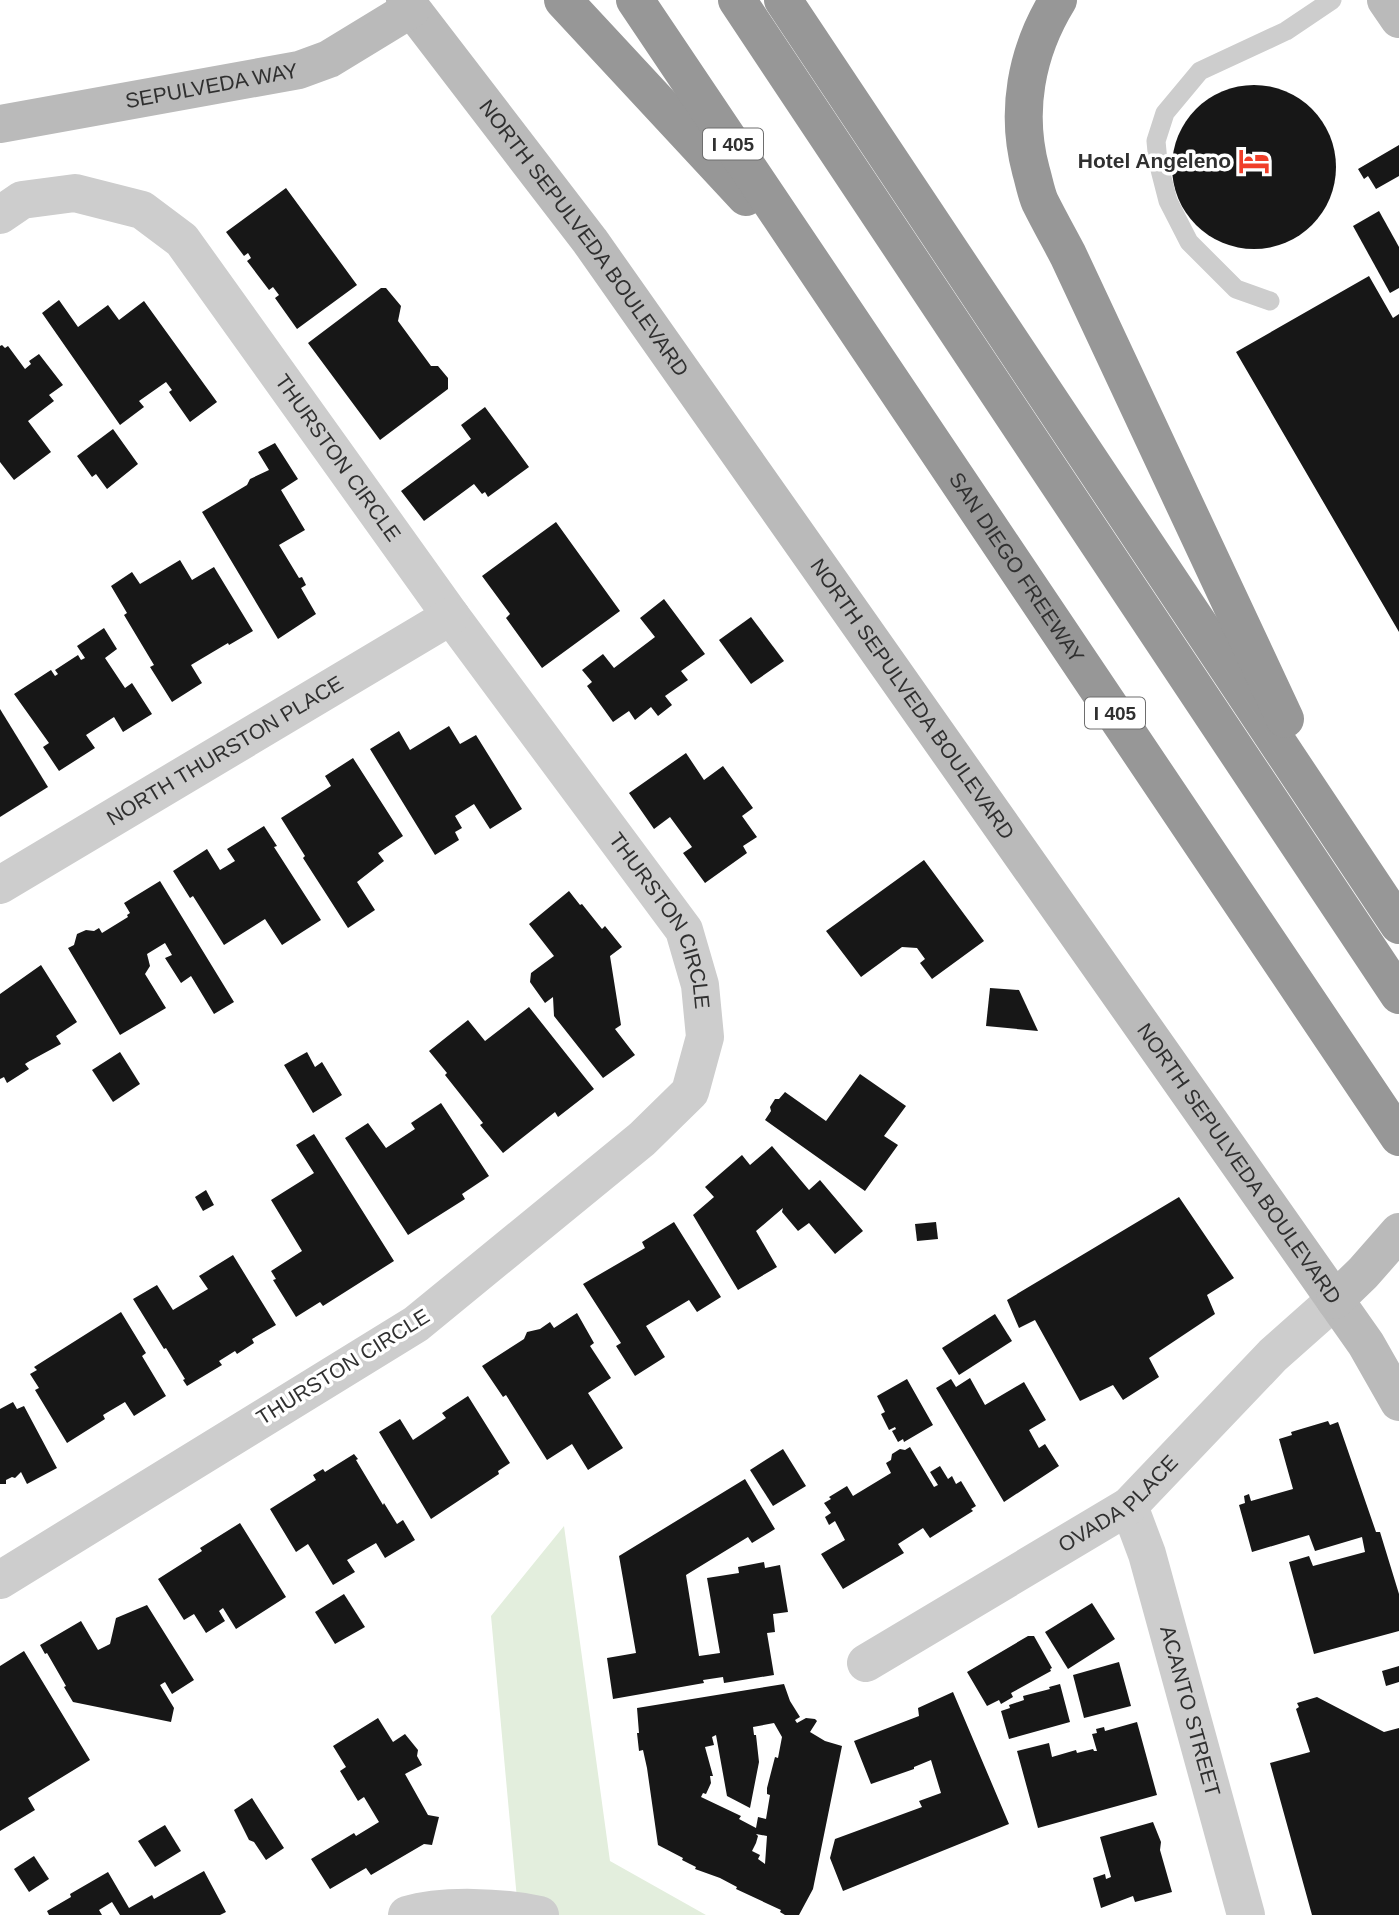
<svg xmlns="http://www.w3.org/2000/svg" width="1399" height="1915" font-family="Arial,sans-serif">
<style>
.green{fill:#e3eedd}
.building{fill:#171717;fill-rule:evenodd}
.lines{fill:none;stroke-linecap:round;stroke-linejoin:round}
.lane{stroke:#cdcdcd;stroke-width:19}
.street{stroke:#cdcdcd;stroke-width:38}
.secondary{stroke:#bababa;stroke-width:38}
.highway{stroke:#979797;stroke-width:38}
.labels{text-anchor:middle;stroke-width:7;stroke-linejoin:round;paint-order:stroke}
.shield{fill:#fff;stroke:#6e6e6e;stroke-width:2}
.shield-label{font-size:19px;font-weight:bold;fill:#303030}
.street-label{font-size:21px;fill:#303030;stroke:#fff}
.poi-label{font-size:21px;font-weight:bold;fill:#303030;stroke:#fff;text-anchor:end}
</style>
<rect width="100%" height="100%" fill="#fff"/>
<polygon class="green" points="564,1526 610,1861 706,1915 540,1915 518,1910 491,1616"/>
<g class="building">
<circle cx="1254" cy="167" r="82"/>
<polygon points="1399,145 1399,176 1376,189 1368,176 1364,179 1358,169"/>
<polygon points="286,188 357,285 297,329 275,298 279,295 273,287 269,290 247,261 251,258 248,253 244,256 226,232"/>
<polygon points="1379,211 1399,247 1399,288 1390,293 1353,226"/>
<polygon points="1369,276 1393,318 1399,314 1399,632 1236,352"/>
<polygon points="381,288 386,288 401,306 398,321 431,366 438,366 448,378 448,389 380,440 308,343"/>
<polygon points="59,300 78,327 108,305 119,320 144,301 217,402 190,422 169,392 172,390 166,382 139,401 144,407 120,425 42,313"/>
<polygon points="2,345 5,348 8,346 25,369 31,364 29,361 39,354 63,385 49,395 54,401 28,421 51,452 14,480 0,462 0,346"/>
<polygon points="485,407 529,467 488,497 485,492 482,494 474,484 424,521 401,491 471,439 461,425"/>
<polygon points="113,429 138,464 107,489 96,474 92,477 77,456"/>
<polygon points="275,443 298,479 281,490 305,530 279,545 299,578 302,577 306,585 301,588 316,614 278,639 202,512 247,485 250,479 269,470 258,452"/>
<polygon points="556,522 620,611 542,668 506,618 510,614 482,576"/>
<polygon points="180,560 192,580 214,567 253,631 229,645 228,643 191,665 202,683 172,702 150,667 154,665 124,615 127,613 111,586 132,572 140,584"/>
<polygon points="664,599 705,654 681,671 688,680 665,696 672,705 658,716 651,707 635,720 629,711 613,722 587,686 592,682 582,670 603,654 614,668 655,637 640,618"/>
<polygon points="751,617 784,661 751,684 719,640"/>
<polygon points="104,628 117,649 105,658 125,688 132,683 152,714 123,732 114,717 86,735 95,748 59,771 43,747 49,743 14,694 51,670 55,676 58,674 55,670 78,655 81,660 85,658 77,646"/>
<polygon points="0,709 48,787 0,817"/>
<polygon points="449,726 460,744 476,735 522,809 490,829 474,804 455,816 462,828 455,832 459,840 435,855 370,749 399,731 410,750"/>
<polygon points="686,753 704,780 723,766 753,808 742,816 757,837 743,846 747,853 705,883 683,853 692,847 670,817 654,829 629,793"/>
<polygon points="353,758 403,836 378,853 384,861 357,882 375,910 348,928 303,858 305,856 281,818 331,786 325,776"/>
<polygon points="264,826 277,846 274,847 321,920 282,945 265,919 224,945 193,896 190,898 173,871 207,849 220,870 235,861 227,849"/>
<polygon points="924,860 984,941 932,979 920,963 925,959 917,948 902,947 861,977 826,931"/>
<polygon points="160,881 234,1002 214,1014 191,976 181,983 165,958 172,955 165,943 147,954 150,966 145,974 166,1008 120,1035 68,948 74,945 77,934 86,930 94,931 99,928 102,933 128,917 127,915 130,913 124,903"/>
<polygon points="569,891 580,905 582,904 602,929 605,926 622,947 610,956 621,1025 615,1029 635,1055 603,1078 554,1016 553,997 545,1003 530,982 531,973 554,956 529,924"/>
<polygon points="41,965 77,1022 56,1036 61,1044 28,1062 25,1064 29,1069 7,1083 4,1077 0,1079 0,994"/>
<polygon points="990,988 1019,990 1038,1031 986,1026"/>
<polygon points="529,1007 594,1089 558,1117 555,1112 503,1153 480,1125 483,1123 445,1075 447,1073 429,1051 468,1020 485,1041"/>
<polygon points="120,1052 140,1084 113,1102 92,1070"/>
<polygon points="307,1052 315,1067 322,1062 342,1095 313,1113 284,1065"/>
<polygon points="860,1074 906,1106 884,1136 898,1145 865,1191 765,1120 771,1111 770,1107 775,1099 779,1099 785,1092 826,1121"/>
<polygon points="441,1103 489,1176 462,1194 465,1199 408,1235 345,1138 368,1123 386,1148 415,1129 411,1123"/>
<polygon points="314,1134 394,1261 323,1306 320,1302 296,1317 273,1280 276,1279 271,1271 302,1251 271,1200 314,1173 296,1145"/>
<polygon points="772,1146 809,1190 820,1180 863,1231 835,1254 809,1223 798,1231 782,1212 783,1208 756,1231 777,1267 738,1290 693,1215 714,1197 705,1187 742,1155 750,1165"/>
<polygon points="206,1190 214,1205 203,1211 195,1197"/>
<polygon points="1179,1197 1234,1278 1207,1295 1215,1314 1149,1358 1159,1377 1123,1400 1113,1385 1080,1401 1035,1320 1019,1328 1007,1300"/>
<polygon points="674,1222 721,1297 697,1312 689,1300 646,1326 665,1357 635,1376 616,1346 621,1343 583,1284 645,1248 642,1242"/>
<polygon points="936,1222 938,1239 917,1241 915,1224"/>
<polygon points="233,1255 276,1325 252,1339 254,1343 237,1354 235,1351 219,1361 222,1365 187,1386 183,1380 185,1379 166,1348 164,1349 133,1299 157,1285 173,1310 208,1289 199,1276"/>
<polygon points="121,1312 146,1353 142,1356 166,1396 134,1416 125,1402 103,1415 105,1419 67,1443 35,1390 39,1388 30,1374 37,1370 34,1367"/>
<polygon points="577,1313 594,1343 590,1346 611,1378 588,1393 623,1448 588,1470 572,1444 547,1460 506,1395 503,1397 482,1366 524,1339 527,1332 540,1329 550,1322 554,1328"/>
<polygon points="995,1314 1012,1341 959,1375 942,1348"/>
<polygon points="970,1378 985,1405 1024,1382 1046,1420 1029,1430 1039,1448 1045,1444 1059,1466 1004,1502 936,1388 951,1379 956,1387"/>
<polygon points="907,1379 933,1425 904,1442 903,1439 898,1442 892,1431 896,1429 895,1427 889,1430 881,1414 885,1412 877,1396"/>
<polygon points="468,1396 510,1463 498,1471 499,1474 431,1519 379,1432 400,1419 413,1440 446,1418 442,1413"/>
<polygon points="13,1402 17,1409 24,1406 57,1468 27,1484 21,1472 15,1478 12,1477 6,1480 6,1484 0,1484 0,1409"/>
<polygon points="1328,1421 1330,1425 1338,1422 1376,1532 1380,1532 1399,1594 1399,1631 1314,1654 1289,1562 1309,1556 1313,1566 1365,1552 1362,1537 1315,1551 1309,1535 1252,1552 1239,1505 1245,1503 1244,1496 1249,1494 1251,1501 1293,1489 1279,1439 1292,1435 1291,1432"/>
<polygon points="910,1447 934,1487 938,1485 930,1472 940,1466 948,1479 952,1476 956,1484 961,1481 976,1506 971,1509 973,1511 930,1538 923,1528 898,1544 904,1553 843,1589 821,1554 845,1540 835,1521 829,1525 825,1517 831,1513 824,1503 831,1499 829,1497 847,1486 853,1496 891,1473 886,1463 891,1460 892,1454 900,1449 905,1450"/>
<polygon points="783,1449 806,1486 773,1506 750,1470"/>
<polygon points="354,1454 358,1459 356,1460 383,1505 384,1503 397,1524 403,1520 415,1540 385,1558 376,1543 347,1560 355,1572 333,1585 308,1544 296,1552 270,1509 316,1480 313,1475 323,1469 325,1472"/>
<polygon points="745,1479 775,1529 752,1543 748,1537 686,1575 699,1656 720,1653 707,1578 739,1573 738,1567 764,1562 765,1568 780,1565 788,1612 773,1614 775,1632 767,1633 774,1675 724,1683 723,1677 703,1680 704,1683 613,1699 607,1658 636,1653 619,1556"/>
<polygon points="240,1523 286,1597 236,1629 223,1608 219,1611 225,1621 206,1633 194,1614 184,1620 158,1579 202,1551 200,1548"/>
<polygon points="344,1594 365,1627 335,1644 315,1612"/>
<polygon points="1092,1603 1115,1639 1068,1669 1045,1632"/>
<polygon points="147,1605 194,1680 172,1694 165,1682 160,1685 174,1708 171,1722 73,1702 64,1687 66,1686 47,1653 45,1654 40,1645 81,1621 98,1650 110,1644 116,1618"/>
<polygon points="1028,1636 1034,1636 1052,1668 1050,1669 1051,1671 1011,1693 1013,1697 1001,1704 999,1700 987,1706 967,1672"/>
<polygon points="24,1651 90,1760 28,1798 35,1810 0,1831 0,1666"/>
<polygon points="1119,1662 1131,1706 1084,1718 1073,1675"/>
<polygon points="1399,1666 1399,1682 1386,1686 1382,1671"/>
<path d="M784,1684L790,1701L800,1717L795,1720L797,1723L806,1718L815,1719L817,1721L810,1732L825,1741L842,1746L813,1889L799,1915H785L780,1912L781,1910L736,1889L737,1887L720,1878L695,1869L696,1867L682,1860L683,1858L658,1845L647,1768L643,1750L639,1751L637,1733H639L637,1708ZM774,1723L782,1737L778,1758L775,1757L767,1788V1794L770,1795L766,1819L758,1817L756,1828L739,1819L741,1816L701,1797L703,1793L706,1794L711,1783L710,1776H713L705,1747L714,1745L712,1737L716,1735L727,1796L750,1808L759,1762L756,1735H754L753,1727ZM756,1834L767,1836L765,1864L758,1859L760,1855L752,1851L756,1843L758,1836Z"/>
<polygon points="1060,1684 1070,1722 1009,1739 1001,1711 1010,1708 1009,1705 1024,1700 1023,1696 1050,1689 1049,1687"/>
<polygon points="953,1692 1009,1824 843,1891 830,1858 835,1839 922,1807 919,1801 941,1793 931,1760 914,1767 914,1769 871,1784 854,1741 919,1716 918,1708"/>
<polygon points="1317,1697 1384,1732 1399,1728 1399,1915 1312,1915 1270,1763 1310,1752 1296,1709 1299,1707 1297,1703"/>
<polygon points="378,1718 393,1742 405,1734 418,1750 417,1756 422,1765 405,1774 428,1815 439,1817 432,1845 424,1844 371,1875 366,1868 330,1889 311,1859 354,1833 356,1836 379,1822 364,1797 358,1801 340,1771 346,1767 333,1746"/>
<polygon points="1137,1722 1157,1795 1038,1828 1017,1751 1049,1743 1052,1757 1076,1750 1077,1753 1093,1749 1094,1751 1097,1751 1092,1734 1097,1733 1096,1729 1104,1727 1105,1731"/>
<polygon points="252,1798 284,1848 266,1860 254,1842 249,1840 234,1810"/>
<polygon points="1153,1822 1161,1842 1160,1850 1172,1892 1135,1902 1133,1896 1101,1908 1093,1878 1105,1874 1106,1879 1111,1877 1100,1837"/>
<polygon points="165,1825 181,1851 155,1867 138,1841"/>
<polygon points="34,1856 49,1879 29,1892 14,1869"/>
<polygon points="204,1871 226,1912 220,1915 120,1915 112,1902 99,1910 102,1915 49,1915 47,1911 71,1897 70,1894 108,1872 129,1908 152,1895 154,1899"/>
</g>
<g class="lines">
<polyline class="lane" points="1270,301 1236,289 1189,242 1168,201 1158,162 1156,141 1165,113 1200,71 1286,31 1332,0"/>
<g class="street">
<path id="s1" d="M0,215L22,200L75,193L142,210L182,240L451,616L684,930L700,985L705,1037L690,1092L642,1139L416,1324L0,1580"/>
<path id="s2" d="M0,885L451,616"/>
<path id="s3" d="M1129,1506L1147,1554L1246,1915"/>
<path id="s4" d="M866,1663L1129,1506L1273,1355L1335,1300"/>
<path d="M407,1915C443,1904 503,1907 540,1915"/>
</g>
<g class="secondary">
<path id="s5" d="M405,0L590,241L1366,1344L1399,1402"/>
<polyline points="1386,0 1399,19"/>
<path id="s6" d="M0,124L299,70L329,59L411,9"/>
<polyline points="1335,1300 1363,1273 1399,1232"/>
</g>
<g class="highway">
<polyline points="563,0 746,197"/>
<path id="s7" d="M635,0L1399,1137"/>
<polyline points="737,0 1399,995"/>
<polyline points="783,0 1399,925"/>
<path d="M1058,0C1026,52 1015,112 1031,171C1034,181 1036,193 1040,202C1049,220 1059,238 1068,255L1285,719"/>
</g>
</g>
<defs>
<symbol id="hotel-bare" viewBox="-9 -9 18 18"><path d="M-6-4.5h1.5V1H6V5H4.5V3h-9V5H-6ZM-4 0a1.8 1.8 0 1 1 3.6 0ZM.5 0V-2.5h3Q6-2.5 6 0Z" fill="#f03e29" stroke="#fff" stroke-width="2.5" paint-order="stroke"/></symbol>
</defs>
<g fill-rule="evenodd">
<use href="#hotel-bare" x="1232" y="139" width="44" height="44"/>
</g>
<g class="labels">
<g class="shield">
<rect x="703" y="128.5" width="60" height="31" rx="5"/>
<rect x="1085" y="697.5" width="60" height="31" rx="5"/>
</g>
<g class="shield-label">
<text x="733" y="151">I 405</text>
<text x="1115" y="720">I 405</text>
</g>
<g class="street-label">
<text dy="7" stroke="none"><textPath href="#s6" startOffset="215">SEPULVEDA WAY</textPath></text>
<text dy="7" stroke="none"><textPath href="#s5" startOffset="298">NORTH SEPULVEDA BOULEVARD</textPath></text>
<text dy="7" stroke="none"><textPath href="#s1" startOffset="467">THURSTON CIRCLE</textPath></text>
<text dy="7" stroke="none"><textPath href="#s7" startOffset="684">SAN DIEGO FREEWAY</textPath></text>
<text dy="7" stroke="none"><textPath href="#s5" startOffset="864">NORTH SEPULVEDA BOULEVARD</textPath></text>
<text dy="7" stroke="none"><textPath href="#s2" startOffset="262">NORTH THURSTON PLACE</textPath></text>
<text dy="7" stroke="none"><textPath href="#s1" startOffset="1034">THURSTON CIRCLE</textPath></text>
<text dy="7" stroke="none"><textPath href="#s5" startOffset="1432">NORTH SEPULVEDA BOULEVARD</textPath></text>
<text transform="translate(343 1367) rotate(-32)" y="7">THURSTON CIRCLE</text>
<text dy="7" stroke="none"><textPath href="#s4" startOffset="299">OVADA PLACE</textPath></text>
<text dy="7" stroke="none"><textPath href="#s3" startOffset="214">ACANTO STREET</textPath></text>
</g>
<g class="poi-label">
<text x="1231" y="168">Hotel Angeleno</text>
</g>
</g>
</svg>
